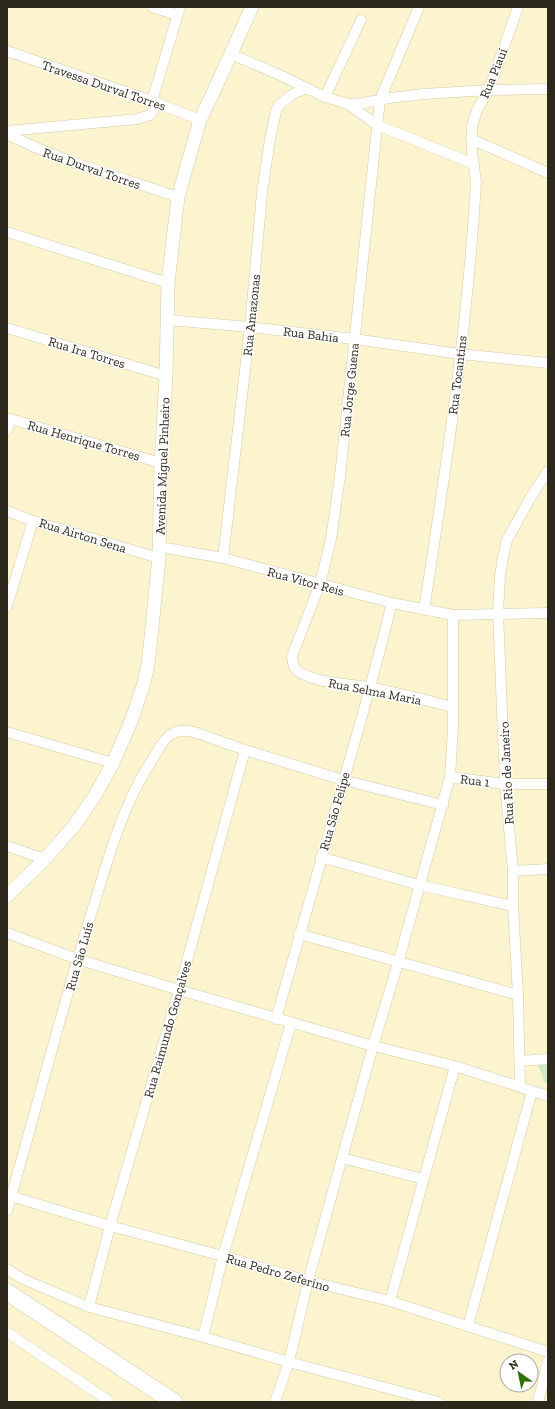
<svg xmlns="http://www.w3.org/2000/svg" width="555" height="1409" font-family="'Zilla Slab',serif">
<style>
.green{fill:#d1e9c7}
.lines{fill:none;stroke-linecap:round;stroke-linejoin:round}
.minor-casing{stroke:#d5cba8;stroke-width:11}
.tertiary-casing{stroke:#d5cba8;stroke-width:14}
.trunk-casing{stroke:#d5cba8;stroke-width:18}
.minor{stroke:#fff;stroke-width:10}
.tertiary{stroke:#fff;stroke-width:13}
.trunk{stroke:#fff;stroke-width:17}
.labels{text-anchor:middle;stroke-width:3;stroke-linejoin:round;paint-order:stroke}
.street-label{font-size:13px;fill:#2c281b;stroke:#fff}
</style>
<rect width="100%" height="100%" fill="#fcf3cf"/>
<polygon class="green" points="538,1065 548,1065 548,1084 545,1083"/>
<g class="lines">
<defs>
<g id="minor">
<polyline points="152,7 177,15"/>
<path d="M419,7L380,100L340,476L331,539L320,584L292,656C293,663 293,669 299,672C319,684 346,683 368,687C396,692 425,700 452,707"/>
<polyline points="7,51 152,101 200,120"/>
<polyline points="231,54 282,76 325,97 348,104 363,103 389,98 424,94 489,90 548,89"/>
<polyline points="325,97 361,20"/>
<polyline points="152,101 180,7"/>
<polyline points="348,104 377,125 474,164"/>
<polyline points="7,131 137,119 150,115 158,103"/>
<path d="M7,134C62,162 120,177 178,197"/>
<polyline points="471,139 548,173"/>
<polyline points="7,232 168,283"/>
<polyline points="168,320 250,327 354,339 460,354 548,363"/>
<polyline points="7,328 166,376"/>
<polyline points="7,418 161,463"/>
<polyline points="7,430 11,419"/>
<polyline points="7,511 33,521 159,558"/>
<polyline points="160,547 223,558 392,603 453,615 548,613"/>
<polyline points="223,558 250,327 262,193 270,139 276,111 279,105 293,94 307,88"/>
<polyline points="7,606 33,521"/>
<path d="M424,610C446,468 468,325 476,181L472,153V126L477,110L489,90L518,7"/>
<polyline points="7,732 113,763"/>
<polyline points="450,777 505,784 548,784"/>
<polyline points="7,846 45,859"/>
<polyline points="321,857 419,885 513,906"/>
<polyline points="513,871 548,869"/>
<polyline points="7,933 77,959 179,990 373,1046 455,1066 548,1096"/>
<polyline points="299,934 518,995"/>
<polyline points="276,1019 370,688 392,603"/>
<polyline points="520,1061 548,1059"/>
<polyline points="520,1087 518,995 513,906 513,871 505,784 498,613 500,576 503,557 507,540 532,495 548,471"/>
<polyline points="342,1158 423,1179"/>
<polyline points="7,1195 110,1226 223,1256 308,1281 390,1301 548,1352"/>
<path d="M7,1211C36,1110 62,1008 93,908C109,856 123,803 154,757C158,750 163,740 170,735C177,730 186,730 194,732L245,750L343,780L443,805"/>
<polyline points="7,1269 23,1279 89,1307 203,1337 289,1362 439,1402"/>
<polyline points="390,1301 455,1066"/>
<polyline points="89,1307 110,1226 179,990 245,750"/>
<polyline points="468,1326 532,1091"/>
<polyline points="7,1332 110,1402"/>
<polyline points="203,1337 223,1256 291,1023"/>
<polyline points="275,1402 289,1362 308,1281 373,1046 398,963 450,777 453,728 453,615"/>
<polyline points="538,1402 548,1361"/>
</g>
<polyline id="tertiary" points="7,896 45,859 74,826 94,797 113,763 132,719 143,686 148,665 151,637 159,558 161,463 166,376 168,283 178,197 200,120 213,93 252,7"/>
<polyline id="trunk" points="7,1292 174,1402"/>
</defs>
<use href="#minor" class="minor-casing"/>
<use href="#tertiary" class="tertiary-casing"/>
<use href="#trunk" class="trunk-casing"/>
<use href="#minor" class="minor"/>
<use href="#tertiary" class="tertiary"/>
<use href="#trunk" class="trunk"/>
</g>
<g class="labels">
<g class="street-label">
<text transform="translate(493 73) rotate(-68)" y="5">Rua Piauí</text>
<text transform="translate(104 85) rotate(19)" y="5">Travessa Durval Torres</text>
<text transform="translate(92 168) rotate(19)" y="5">Rua Durval Torres</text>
<text transform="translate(251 315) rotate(-84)" y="5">Rua Amazonas</text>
<text transform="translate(311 334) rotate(7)" y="5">Rua Bahia</text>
<text transform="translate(87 352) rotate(17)" y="5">Rua Ira Torres</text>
<text transform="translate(457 375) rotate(-83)" y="5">Rua Tocantins</text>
<text transform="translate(349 390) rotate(-84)" y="5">Rua Jorge Guena</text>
<text transform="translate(84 440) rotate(16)" y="5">Rua Henrique Torres</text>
<text transform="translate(162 466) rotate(-88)" y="5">Avenida Miguel Pinheiro</text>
<text transform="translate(83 535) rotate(17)" y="5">Rua Airton Sena</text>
<text transform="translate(306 581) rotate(15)" y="5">Rua Vitor Reis</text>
<text transform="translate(375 691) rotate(11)" y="5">Rua Selma Maria</text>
<text transform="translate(506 773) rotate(-93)" y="5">Rua Rio de Janeiro</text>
<text transform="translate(475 780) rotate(7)" y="5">Rua 1</text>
<text transform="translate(334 811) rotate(-74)" y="5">Rua São Felipe</text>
<text transform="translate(79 956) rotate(-74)" y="5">Rua São Luís</text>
<text transform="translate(167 1029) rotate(-74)" y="5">Rua Raimundo Gonçalves</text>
<text transform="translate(278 1272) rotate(16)" y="5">Rua Pedro Zeferino</text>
</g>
</g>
<rect width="555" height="1409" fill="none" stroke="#2c281b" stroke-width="16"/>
<g transform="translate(519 1373) rotate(327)"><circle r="19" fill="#ffffff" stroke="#aba9a4"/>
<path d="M0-3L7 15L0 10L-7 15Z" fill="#316f01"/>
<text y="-6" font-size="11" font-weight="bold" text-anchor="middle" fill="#2c281b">N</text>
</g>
</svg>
